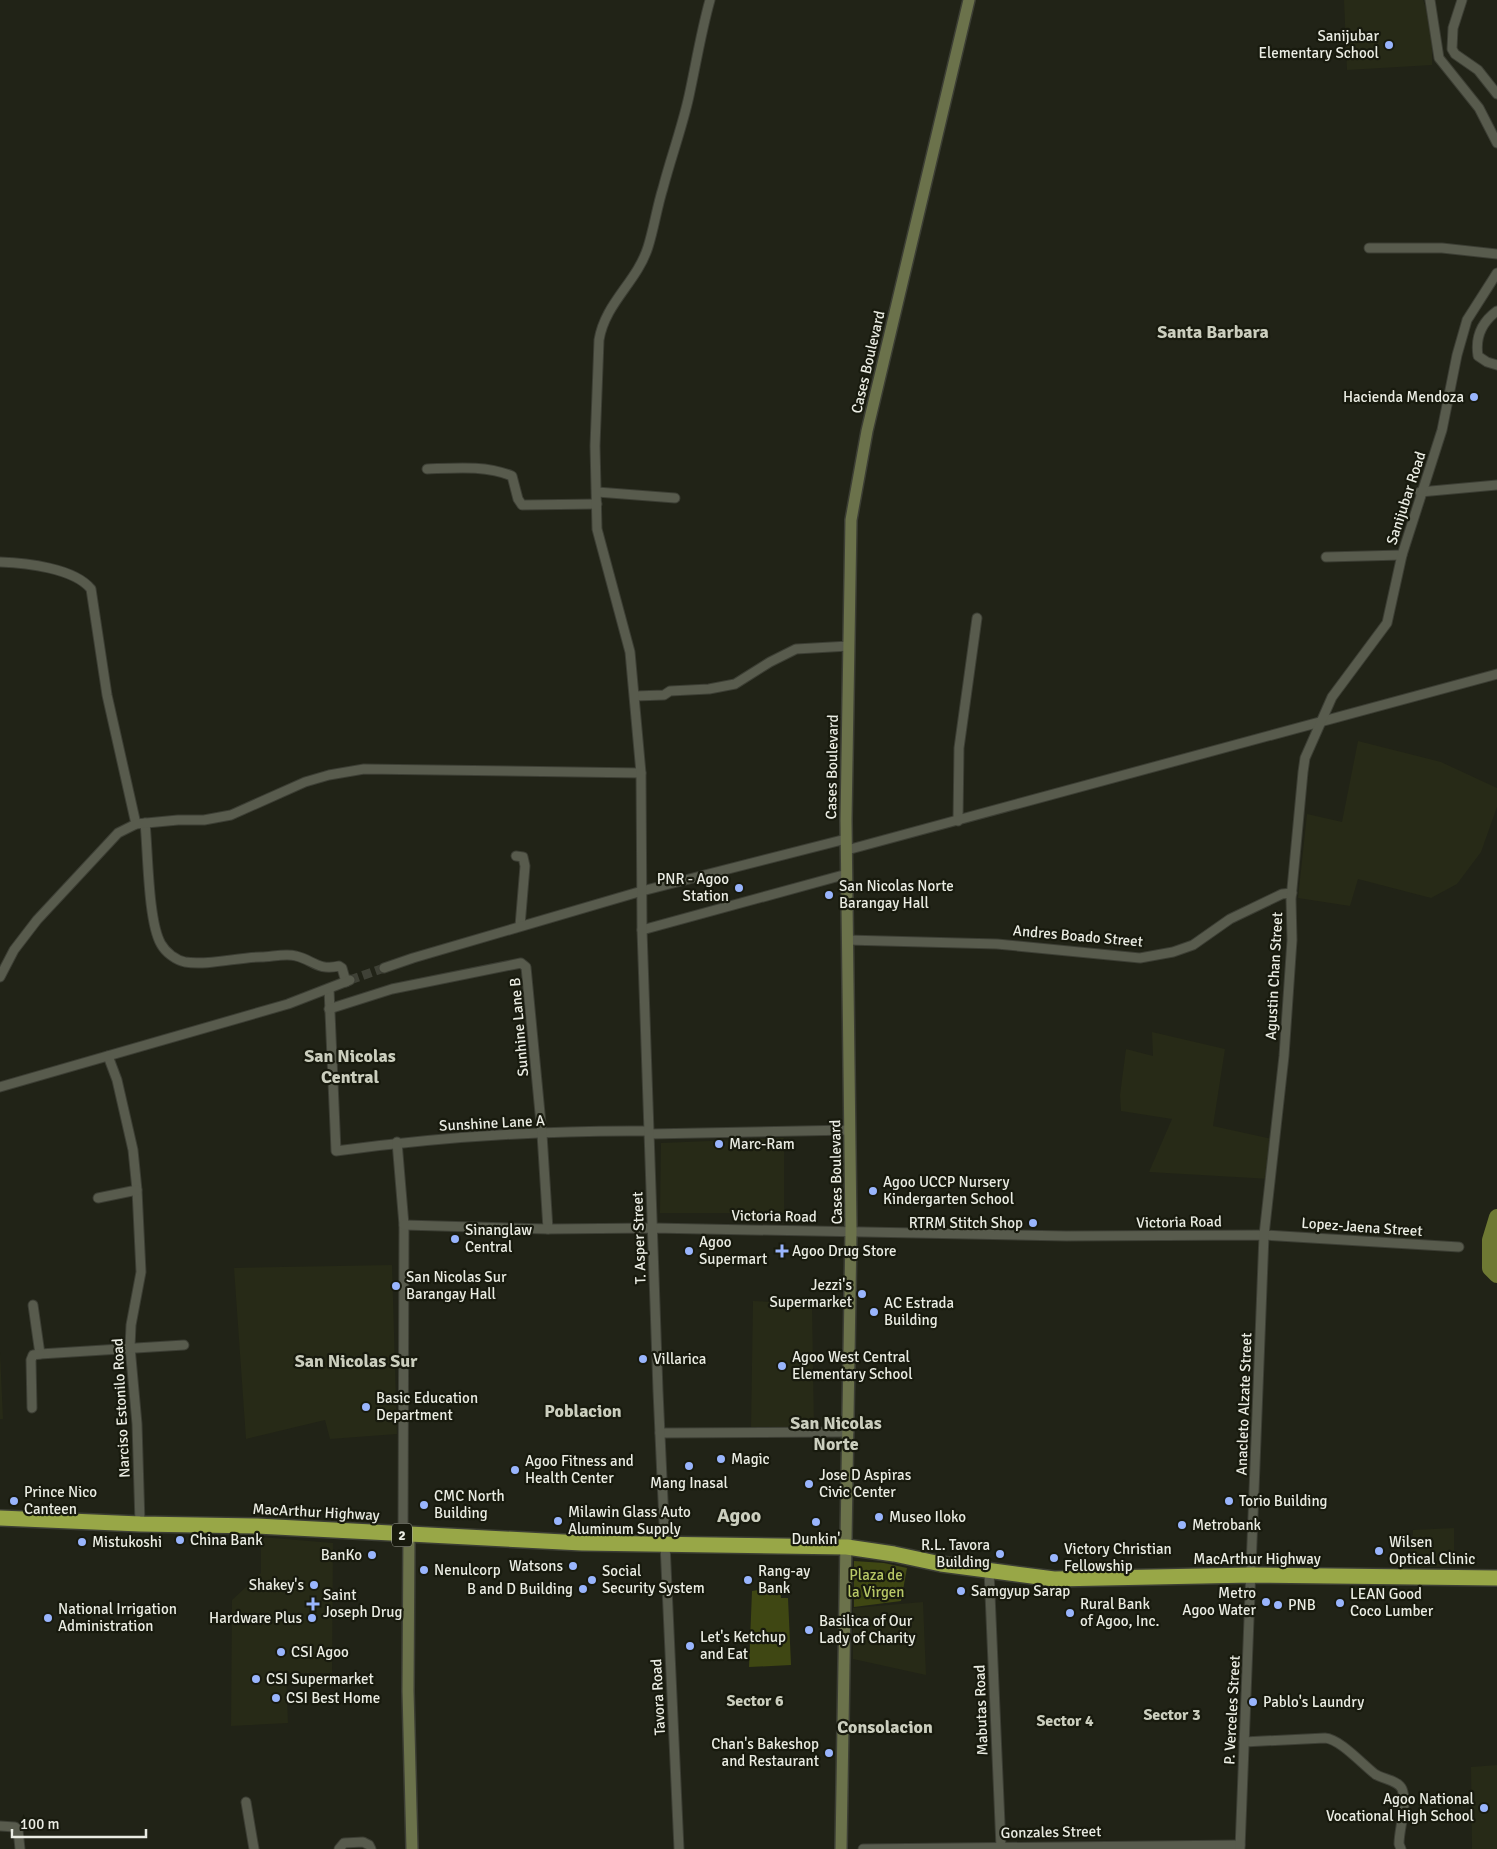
<svg xmlns="http://www.w3.org/2000/svg" width="1497" height="1849" font-family="Signika,sans-serif">
<style>
.built{fill:#272a17}
.green{fill:#3f4713}
.lines{fill:none;stroke-linecap:round;stroke-linejoin:round}
.river{stroke:#6e7933;stroke-width:16}
.street-tunnel{stroke:#3f4136;stroke-width:9;stroke-dasharray:9 4.5;stroke-linecap:butt}
.street-casing{stroke:#3c3e34;stroke-width:11}
.secondary-casing{stroke:#3c3e34;stroke-width:14}
.highway-casing{stroke:#3c3e34;stroke-width:18}
.street{stroke:#585b4d;stroke-width:9}
.secondary{stroke:#6b724b;stroke-width:11}
.highway{stroke:#98a747;stroke-width:15}
.poi-dot{fill:#99b5fd;stroke:#181a0e;stroke-width:2}
.labels{text-anchor:middle;stroke-width:4.5;stroke-linejoin:round;paint-order:stroke}
.shield{fill:#181a0e;stroke:#abada3;stroke-width:1}
.shield-label{font-size:14px;font-weight:bold;fill:#eaece3}
.poi-label{font-size:15px;fill:#eaece3;stroke:#181a0e;text-anchor:start}
.street-label{font-size:15px;fill:#eaece3;stroke:#181a0e}
.park-label{font-size:15px;fill:#b8c866;stroke:#181a0e}
.neighbourhood-label{font-size:16px;font-weight:bold;fill:#cbcebe;stroke:#181a0e}
.quarter-label{font-size:18px;font-weight:bold;fill:#cbcebe;stroke:#181a0e}
.district-label{font-size:20px;font-weight:bold;fill:#cbcebe;stroke:#181a0e}
</style>
<rect width="100%" height="100%" fill="#212317"/>
<g class="built">
<polygon points="1344,0 1423,0 1432,25 1432,65 1347,70"/>
<polygon points="1358,741 1441,762 1497,788 1497,807 1481,852 1457,884 1431,898 1358,879 1350,906 1298,898 1307,814 1342,822"/>
<polygon points="1152,1032 1225,1049 1213,1126 1272,1139 1270,1179 1149,1172 1172,1119 1121,1111 1120,1095 1126,1049 1153,1056"/>
<polygon points="784,1138 784,1213 660,1213 661,1143"/>
<polygon points="392,1265 397,1434 330,1439 325,1420 246,1439 234,1268"/>
<polygon points="753,1301 812,1304 814,1429 751,1428"/>
<polygon points="0,1352 3,1419 0,1419"/>
<polygon points="1454,1528 1454,1566 1410,1568 1413,1530"/>
<polygon points="261,1537 333,1543 332,1673 286,1673 288,1723 231,1726 232,1600 261,1573"/>
<polygon points="923,1602 926,1675 853,1659 853,1608"/>
<polygon points="1497,1765 1497,1849 1472,1849 1471,1767"/>
</g>
<g class="green">
<polygon points="854,1561 884,1563 907,1568 901,1601 854,1607"/>
<polygon points="781,1586 781,1598 788,1598 791,1665 749,1667 752,1591"/>
</g>
<g class="lines">
<polyline class="river" points="1497,1217 1490,1240 1490,1268 1497,1275"/>
<polyline class="street-tunnel" points="350,980 384,968"/>
<defs>
<g id="street">
<polyline points="1430,0 1439,58 1479,108 1497,143"/>
<polyline points="1462,0 1453,28 1452,49 1455,54 1478,70 1497,94"/>
<polyline points="1369,248 1442,248 1497,254"/>
<path d="M1497,311C1482,322 1475,337 1478,356L1487,362L1497,365"/>
<path d="M427,469C455,468 486,465 512,476L518,499L522,505L597,504"/>
<polyline points="597,492 675,498"/>
<polyline points="1420,492 1497,485"/>
<polyline points="1326,557 1402,555"/>
<path d="M0,562C26,563 74,568 91,589L107,695L136,824"/>
<polyline points="635,696 664,695 670,691 709,689 735,684 770,662 796,649 849,646"/>
<polyline points="958,821 959,748 977,618"/>
<path d="M145,823C148,851 148,922 161,944C166,953 176,960 185,962C207,966 239,957 261,957C271,957 286,953 296,956C313,960 318,971 339,966L342,968L346,982"/>
<polyline points="847,850 1497,674"/>
<polyline points="516,856 523,857 525,866 520,926"/>
<polyline points="642,930 847,874"/>
<polyline points="847,940 997,944 1140,958 1173,952 1193,945 1230,919 1282,894 1292,893"/>
<polyline points="384,968 413,958 642,891 846,839"/>
<polyline points="0,977 14,950 37,920 118,833 136,824 178,820 204,820 231,815 305,782 329,775 364,769 641,773"/>
<path d="M329,989L336,1151C440,1137 545,1130 649,1131"/>
<polyline points="329,1009 392,989 521,963 526,967 542,1134 548,1229"/>
<polyline points="108,1056 117,1080 133,1150 137,1190 141,1272 131,1325 130,1347 137,1424 140,1524"/>
<polyline points="0,1087 288,1004 350,980"/>
<polyline points="649,1134 850,1130"/>
<polyline points="397,1142 404,1225 403,1535"/>
<polyline points="98,1198 137,1190"/>
<polyline points="404,1225 548,1229 653,1228 1066,1236 1264,1235 1459,1247"/>
<polyline points="33,1305 40,1354 184,1345"/>
<polyline points="32,1408 31,1360 33,1355 40,1354"/>
<polyline points="660,1433 849,1432"/>
<polyline points="989,1571 1001,1847"/>
<path d="M1244,1742L1325,1738C1340,1739 1362,1764 1375,1774C1382,1779 1398,1780 1402,1789C1408,1804 1399,1828 1399,1844L1401,1849"/>
<polyline points="246,1802 254,1849"/>
<polyline points="0,1826 15,1827 18,1830 20,1849"/>
<polyline points="339,1849 344,1843 363,1842 369,1845 371,1849"/>
<path d="M679,1849L658,1391L642,930L641,773L630,652L597,529L595,446L599,340C605,303 637,282 648,247C654,228 657,207 663,188C671,157 682,128 689,96C696,64 701,32 710,0"/>
<polyline points="863,1849 1240,1845"/>
<polyline points="1240,1849 1264,1235 1284,1056 1292,940 1291,899 1303,772 1305,758 1332,697 1387,623 1402,555 1442,430 1457,355 1467,320 1497,273"/>
</g>
<g id="secondary">
<polyline points="409,1535 408,1691 412,1849"/>
<polyline points="841,1849 851,1231 846,820 851,520 867,431 969,0"/>
</g>
<polyline id="highway" points="0,1518 140,1524 257,1526 582,1543 847,1547 894,1554 941,1564 1054,1579 1252,1575 1497,1578"/>
</defs>
<use href="#street" class="street-casing"/>
<use href="#secondary" class="secondary-casing"/>
<use href="#highway" class="highway-casing"/>
<use href="#street" class="street"/>
<use href="#secondary" class="secondary"/>
<use href="#highway" class="highway"/>
</g>
<g class="poi-dot">
<circle cx="1389" cy="45" r="5"/>
<circle cx="1474" cy="397" r="5"/>
<circle cx="739" cy="888" r="5"/>
<circle cx="829" cy="895" r="5"/>
<circle cx="719" cy="1144" r="5"/>
<circle cx="873" cy="1191" r="5"/>
<circle cx="1033" cy="1223" r="5"/>
<circle cx="455" cy="1239" r="5"/>
<circle cx="689" cy="1251" r="5"/>
<path d="M779.5 1243.5h5v5h5v5h-5v5h-5v-5h-5v-5h5z"/>
<circle cx="396" cy="1286" r="5"/>
<circle cx="862" cy="1294" r="5"/>
<circle cx="874" cy="1312" r="5"/>
<circle cx="643" cy="1359" r="5"/>
<circle cx="782" cy="1366" r="5"/>
<circle cx="366" cy="1407" r="5"/>
<circle cx="721" cy="1459" r="5"/>
<circle cx="689" cy="1466" r="5"/>
<circle cx="515" cy="1470" r="5"/>
<circle cx="809" cy="1484" r="5"/>
<circle cx="14" cy="1501" r="5"/>
<circle cx="1229" cy="1501" r="5"/>
<circle cx="424" cy="1505" r="5"/>
<circle cx="879" cy="1517" r="5"/>
<circle cx="558" cy="1521" r="5"/>
<circle cx="816" cy="1522" r="5"/>
<circle cx="1182" cy="1525" r="5"/>
<circle cx="180" cy="1540" r="5"/>
<circle cx="82" cy="1542" r="5"/>
<circle cx="1379" cy="1551" r="5"/>
<circle cx="1000" cy="1554" r="5"/>
<circle cx="372" cy="1555" r="5"/>
<circle cx="1054" cy="1558" r="5"/>
<circle cx="573" cy="1566" r="5"/>
<circle cx="424" cy="1570" r="5"/>
<circle cx="592" cy="1580" r="5"/>
<circle cx="748" cy="1580" r="5"/>
<circle cx="314" cy="1585" r="5"/>
<circle cx="583" cy="1589" r="5"/>
<circle cx="961" cy="1591" r="5"/>
<circle cx="1266" cy="1602" r="5"/>
<circle cx="1340" cy="1603" r="5"/>
<path d="M310.5 1596.5h5v5h5v5h-5v5h-5v-5h-5v-5h5z"/>
<circle cx="1278" cy="1605" r="5"/>
<circle cx="1070" cy="1613" r="5"/>
<circle cx="48" cy="1618" r="5"/>
<circle cx="312" cy="1618" r="5"/>
<circle cx="809" cy="1630" r="5"/>
<circle cx="690" cy="1646" r="5"/>
<circle cx="281" cy="1652" r="5"/>
<circle cx="256" cy="1679" r="5"/>
<circle cx="276" cy="1698" r="5"/>
<circle cx="1253" cy="1702" r="5"/>
<circle cx="829" cy="1753" r="5"/>
<circle cx="1484" cy="1808" r="5"/>
</g>
<g class="labels">
<rect class="shield" x="392" y="1523.5" width="20" height="23" rx="4"/>
<g class="shield-label">
<text x="402" y="1540">2</text>
</g>
<g class="poi-label">
<text x="1379" y="41" text-anchor="end">Sanijubar<tspan x="1379" dy="17">Elementary School</tspan></text>
<text x="1464" y="402" text-anchor="end">Hacienda Mendoza</text>
<text x="729" y="884" text-anchor="end">PNR - Agoo<tspan x="729" dy="17">Station</tspan></text>
<text x="839" y="891">San Nicolas Norte<tspan x="839" dy="17">Barangay Hall</tspan></text>
<text x="729" y="1149">Marc-Ram</text>
<text x="883" y="1187">Agoo UCCP Nursery<tspan x="883" dy="17">Kindergarten School</tspan></text>
<text x="1023" y="1228" text-anchor="end">RTRM Stitch Shop</text>
<text x="465" y="1235">Sinanglaw<tspan x="465" dy="17">Central</tspan></text>
<text x="699" y="1247">Agoo<tspan x="699" dy="17">Supermart</tspan></text>
<text x="792" y="1256">Agoo Drug Store</text>
<text x="406" y="1282">San Nicolas Sur<tspan x="406" dy="17">Barangay Hall</tspan></text>
<text x="852" y="1290" text-anchor="end">Jezzi's<tspan x="852" dy="17">Supermarket</tspan></text>
<text x="884" y="1308">AC Estrada<tspan x="884" dy="17">Building</tspan></text>
<text x="792" y="1362">Agoo West Central<tspan x="792" dy="17">Elementary School</tspan></text>
<text x="653" y="1364">Villarica</text>
<text x="376" y="1403">Basic Education<tspan x="376" dy="17">Department</tspan></text>
<text x="731" y="1464">Magic</text>
<text x="525" y="1466">Agoo Fitness and<tspan x="525" dy="17">Health Center</tspan></text>
<text x="819" y="1480">Jose D Aspiras<tspan x="819" dy="17">Civic Center</tspan></text>
<text x="689" y="1488" text-anchor="middle">Mang Inasal</text>
<text x="24" y="1497">Prince Nico<tspan x="24" dy="17">Canteen</tspan></text>
<text x="434" y="1501">CMC North<tspan x="434" dy="17">Building</tspan></text>
<text x="1239" y="1506">Torio Building</text>
<text x="568" y="1517">Milawin Glass Auto<tspan x="568" dy="17">Aluminum Supply</tspan></text>
<text x="889" y="1522">Museo Iloko</text>
<text x="1192" y="1530">Metrobank</text>
<text x="816" y="1544" text-anchor="middle">Dunkin'</text>
<text x="190" y="1545">China Bank</text>
<text x="92" y="1547">Mistukoshi</text>
<text x="1389" y="1547">Wilsen<tspan x="1389" dy="17">Optical Clinic</tspan></text>
<text x="990" y="1550" text-anchor="end">R.L. Tavora<tspan x="990" dy="17">Building</tspan></text>
<text x="1064" y="1554">Victory Christian<tspan x="1064" dy="17">Fellowship</tspan></text>
<text x="362" y="1560" text-anchor="end">BanKo</text>
<text x="563" y="1571" text-anchor="end">Watsons</text>
<text x="434" y="1575">Nenulcorp</text>
<text x="602" y="1576">Social<tspan x="602" dy="17">Security System</tspan></text>
<text x="758" y="1576">Rang-ay<tspan x="758" dy="17">Bank</tspan></text>
<text x="304" y="1590" text-anchor="end">Shakey's</text>
<text x="573" y="1594" text-anchor="end">B and D Building</text>
<text x="971" y="1596">Samgyup Sarap</text>
<text x="1256" y="1598" text-anchor="end">Metro<tspan x="1256" dy="17">Agoo Water</tspan></text>
<text x="1350" y="1599">LEAN Good<tspan x="1350" dy="17">Coco Lumber</tspan></text>
<text x="323" y="1600">Saint<tspan x="323" dy="17">Joseph Drug</tspan></text>
<text x="1080" y="1609">Rural Bank<tspan x="1080" dy="17">of Agoo, Inc.</tspan></text>
<text x="1288" y="1610">PNB</text>
<text x="58" y="1614">National Irrigation<tspan x="58" dy="17">Administration</tspan></text>
<text x="302" y="1623" text-anchor="end">Hardware Plus</text>
<text x="819" y="1626">Basilica of Our<tspan x="819" dy="17">Lady of Charity</tspan></text>
<text x="700" y="1642">Let's Ketchup<tspan x="700" dy="17">and Eat</tspan></text>
<text x="291" y="1657">CSI Agoo</text>
<text x="266" y="1684">CSI Supermarket</text>
<text x="286" y="1703">CSI Best Home</text>
<text x="1263" y="1707">Pablo's Laundry</text>
<text x="819" y="1749" text-anchor="end">Chan's Bakeshop<tspan x="819" dy="17">and Restaurant</tspan></text>
<text x="1474" y="1804" text-anchor="end">Agoo National<tspan x="1474" dy="17">Vocational High School</tspan></text>
</g>
<g class="street-label">
<text transform="translate(868 362) rotate(-77)" y="5">Cases Boulevard</text>
<text transform="translate(1406 498) rotate(-72)" y="5">Sanijubar Road</text>
<text transform="translate(832 767) rotate(-89)" y="5">Cases Boulevard</text>
<text transform="translate(1078 936) rotate(5)" y="5">Andres Boado Street</text>
<text transform="translate(1274 976) rotate(-87)" y="5">Agustin Chan Street</text>
<text transform="translate(519 1027) rotate(-95)" y="5">Sunhine Lane B</text>
<text transform="translate(492 1123) rotate(-3)" y="5">Sunshine Lane A</text>
<text transform="translate(836 1172) rotate(-91)" y="5">Cases Boulevard</text>
<text transform="translate(774 1216) rotate(1)" y="5">Victoria Road</text>
<text transform="translate(1179 1222) rotate(-1)" y="5">Victoria Road</text>
<text transform="translate(1362 1227) rotate(4)" y="5">Lopez-Jaena Street</text>
<text transform="translate(639 1238) rotate(-92)" y="5">T. Asper Street</text>
<text transform="translate(1244 1404) rotate(-88)" y="5">Anacleto Alzate Street</text>
<text transform="translate(121 1408) rotate(-93)" y="5">Narciso Estonilo Road</text>
<text transform="translate(316 1512) rotate(3)" y="5">MacArthur Highway</text>
<text x="1257" y="1564">MacArthur Highway</text>
<text transform="translate(658 1697) rotate(-93)" y="5">Tavora Road</text>
<text transform="translate(981 1710) rotate(-92)" y="5">Mabutas Road</text>
<text transform="translate(1232 1710) rotate(-87)" y="5">P. Verceles Street</text>
<text transform="translate(1051 1832) rotate(-1)" y="5">Gonzales Street</text>
</g>
<g class="park-label">
<text x="876" y="1580">Plaza de<tspan x="876" dy="17">la Virgen</tspan></text>
</g>
<g class="neighbourhood-label">
<text x="755" y="1706">Sector 6</text>
<text x="1172" y="1720">Sector 3</text>
<text x="1065" y="1726">Sector 4</text>
</g>
<g class="quarter-label">
<text x="1213" y="338">Santa Barbara</text>
<text x="350" y="1062">San Nicolas<tspan x="350" dy="21">Central</tspan></text>
<text x="356" y="1367">San Nicolas Sur</text>
<text x="583" y="1417">Poblacion</text>
<text x="836" y="1429">San Nicolas<tspan x="836" dy="21">Norte</tspan></text>
<text x="885" y="1733">Consolacion</text>
</g>
<g class="district-label">
<text x="739" y="1522">Agoo</text>
</g>
</g>
<path d="M12 1829v8h134v-8" fill="none" stroke="#eaece3" stroke-width="2.5"/>
<text x="20" y="1829" font-size="15" fill="#eaece3" stroke="#181a0e" stroke-width="4" paint-order="stroke">100 m</text>
</svg>
